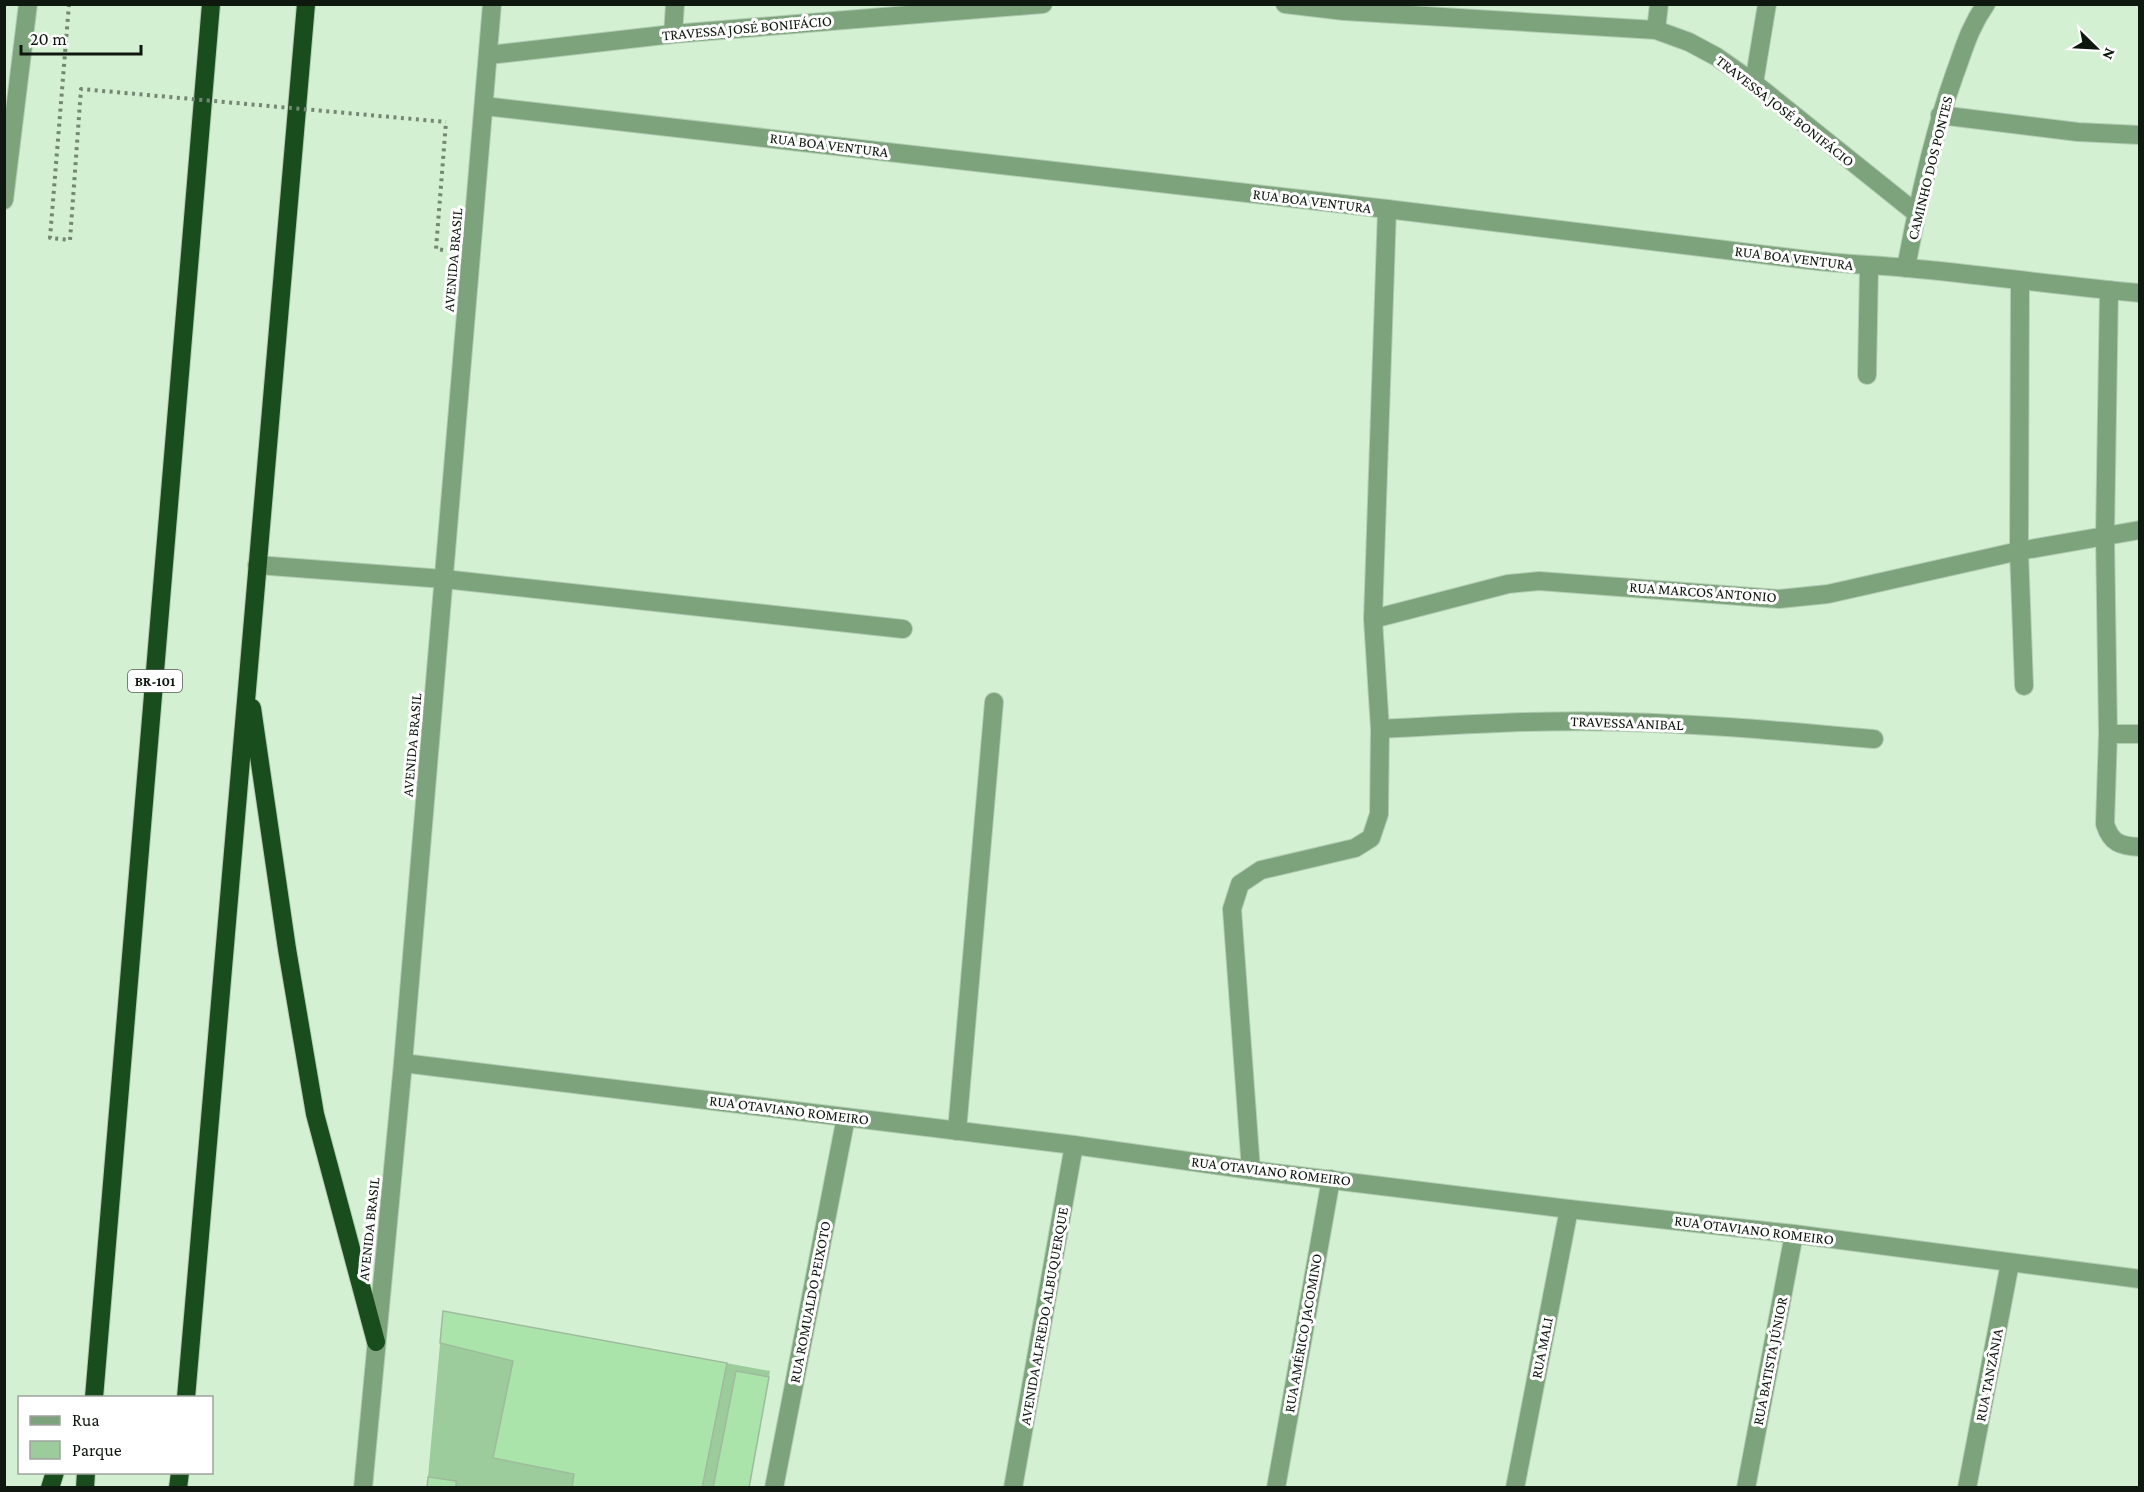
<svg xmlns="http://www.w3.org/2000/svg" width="2144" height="1492" font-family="'Crimson Pro',serif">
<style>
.green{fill:#9ccb9c}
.building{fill:#abe4aa;stroke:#9fbb9e;stroke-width:1.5}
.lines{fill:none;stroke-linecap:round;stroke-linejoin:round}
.minor-casing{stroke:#b3cdb3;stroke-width:20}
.highway-casing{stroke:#b3cdb3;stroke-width:20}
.path{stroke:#748773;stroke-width:4;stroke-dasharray:3 4.5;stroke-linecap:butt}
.minor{stroke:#7da37c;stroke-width:18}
.highway{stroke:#1a4d1d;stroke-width:18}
.path-bridge{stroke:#748773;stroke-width:4;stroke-dasharray:3 4.5;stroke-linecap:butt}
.labels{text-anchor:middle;stroke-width:6;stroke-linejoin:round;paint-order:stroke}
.shield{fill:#fff;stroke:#565d56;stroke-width:1.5}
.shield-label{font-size:14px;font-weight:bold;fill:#0e180e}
.street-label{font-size:15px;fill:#0e180e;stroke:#fff}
</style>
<rect width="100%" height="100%" fill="#d3f0d2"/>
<polygon class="green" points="443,1311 770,1371 748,1487 427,1488"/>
<g class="building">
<polygon points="443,1311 727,1363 702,1488 572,1488 574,1474 493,1458 513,1361 440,1343"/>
<polygon points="736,1371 769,1377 749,1488 713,1488"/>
<polygon points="428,1477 456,1481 456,1488 427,1488"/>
</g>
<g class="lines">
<defs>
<g id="minor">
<polyline points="1285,4 1344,11 1656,30 1689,42 1717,57 1754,83 1916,213"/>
<polyline points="1656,30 1659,4"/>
<polyline points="673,34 675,4"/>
<polyline points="489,55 673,34 1043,4"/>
<polyline points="1754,83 1767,4"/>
<path d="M484,106L1387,209L1808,260C1841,264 1875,265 1908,268C1985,275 2062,286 2140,293"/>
<polyline points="1940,115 2078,132 2140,135"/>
<polyline points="4,200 28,4"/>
<path d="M1906,268C1918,203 1932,138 1954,76C1964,49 1969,28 1986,4"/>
<polyline points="2020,282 2019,551 2024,686"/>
<path d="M2109,290L2105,535L2108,734L2105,824C2111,843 2120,846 2140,847"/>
<polyline points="1867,375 1869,267"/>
<polyline points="257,565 444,579 903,629"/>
<polyline points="1373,619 1508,584 1539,581 1779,599 1828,594 2019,551 2140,530"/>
<path d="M1380,729C1461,725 1543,719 1625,722C1708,724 1791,732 1874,739"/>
<polyline points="2108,734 2140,734"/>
<polyline points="403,1063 1074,1145 1251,1170 1569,1209 1794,1234 2140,1279"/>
<polyline points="957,1131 994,702"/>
<polyline points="1251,1170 1232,909 1240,884 1261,870 1355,848 1371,838 1379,814 1380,729 1373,619 1387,209"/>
<polyline points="363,1488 403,1063 492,4"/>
<polyline points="774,1488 846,1117"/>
<polyline points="1013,1488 1074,1145"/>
<polyline points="1276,1488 1331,1179"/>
<polyline points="1515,1488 1569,1209"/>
<polyline points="1746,1488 1794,1234"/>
<polyline points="1967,1488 2010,1263"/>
</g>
<g id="highway">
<polyline points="252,708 287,949 315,1114 376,1342"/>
<polyline points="94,1398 211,4"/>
<polyline points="186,1398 306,4"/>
<polyline points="50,1488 55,1472"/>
<polyline points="85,1488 86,1472"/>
<polyline points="178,1488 180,1472"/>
</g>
</defs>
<use href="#minor" class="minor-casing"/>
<use href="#highway" class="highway-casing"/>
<polyline class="path" points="443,250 436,249 446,122"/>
<use href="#minor" class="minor"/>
<use href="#highway" class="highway"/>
<polyline class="path-bridge" points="69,4 50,238 70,240 81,89 446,122"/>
</g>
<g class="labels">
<rect class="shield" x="128" y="670" width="54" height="22" rx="4.5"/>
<g class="shield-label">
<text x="155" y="686">BR-101</text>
</g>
<g class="street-label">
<text transform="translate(747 28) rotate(-5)" y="5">TRAVESSA JOSÉ BONIFÁCIO</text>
<text transform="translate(1785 111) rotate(38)" y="5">TRAVESSA JOSÉ BONIFÁCIO</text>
<text transform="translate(829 145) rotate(7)" y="5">RUA BOA VENTURA</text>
<text transform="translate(1930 168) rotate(-76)" y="5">CAMINHO DOS PONTES</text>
<text transform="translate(1312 201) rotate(7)" y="5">RUA BOA VENTURA</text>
<text transform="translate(1794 258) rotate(7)" y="5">RUA BOA VENTURA</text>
<text transform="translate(453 260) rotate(-85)" y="5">AVENIDA BRASIL</text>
<text transform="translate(1703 592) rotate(4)" y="5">RUA MARCOS ANTONIO</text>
<text transform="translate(1627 723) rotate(2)" y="5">TRAVESSA ANIBAL</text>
<text transform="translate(412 745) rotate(-85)" y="5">AVENIDA BRASIL</text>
<text transform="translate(789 1110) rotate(7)" y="5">RUA OTAVIANO ROMEIRO</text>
<text transform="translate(1271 1171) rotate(7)" y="5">RUA OTAVIANO ROMEIRO</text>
<text transform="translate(369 1229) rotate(-84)" y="5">AVENIDA BRASIL</text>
<text transform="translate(1754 1230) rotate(7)" y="5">RUA OTAVIANO ROMEIRO</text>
<text transform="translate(810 1302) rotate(-79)" y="5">RUA ROMUALDO PEIXOTO</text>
<text transform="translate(1044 1316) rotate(-80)" y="5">AVENIDA ALFREDO ALBUQUERQUE</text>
<text transform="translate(1303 1333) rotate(-80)" y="5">RUA AMÉRICO JACOMINO</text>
<text transform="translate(1542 1348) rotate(-79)" y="5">RUA MALI</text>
<text transform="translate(1770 1361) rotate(-79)" y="5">RUA BATISTA JÚNIOR</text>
<text transform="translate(1989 1375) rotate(-79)" y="5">RUA TANZÂNIA</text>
</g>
</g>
<rect width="2144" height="1492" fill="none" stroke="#0e180e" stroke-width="12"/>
<rect x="18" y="1396" width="195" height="78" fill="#ffffff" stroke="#9fa39f" stroke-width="1.5"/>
<rect x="30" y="1416" width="30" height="9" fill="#7da37c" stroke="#9fa39f" stroke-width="1.5"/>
<text x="72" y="1426" font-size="18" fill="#0e180e">Rua</text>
<rect x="30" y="1441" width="30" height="18" fill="#9ccb9c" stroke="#9fa39f" stroke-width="1.5"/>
<text x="72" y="1456" font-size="18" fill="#0e180e">Parque</text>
<g transform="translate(2096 48) rotate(114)" stroke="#ffffff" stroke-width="4.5" paint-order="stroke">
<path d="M0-4.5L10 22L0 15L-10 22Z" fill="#0e180e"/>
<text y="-9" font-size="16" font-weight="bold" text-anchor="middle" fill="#0e180e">N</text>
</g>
<path d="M21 45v9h120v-9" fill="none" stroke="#0e180e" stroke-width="3"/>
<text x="30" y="45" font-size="18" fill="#0e180e" stroke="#ffffff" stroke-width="4.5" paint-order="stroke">20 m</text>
</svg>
